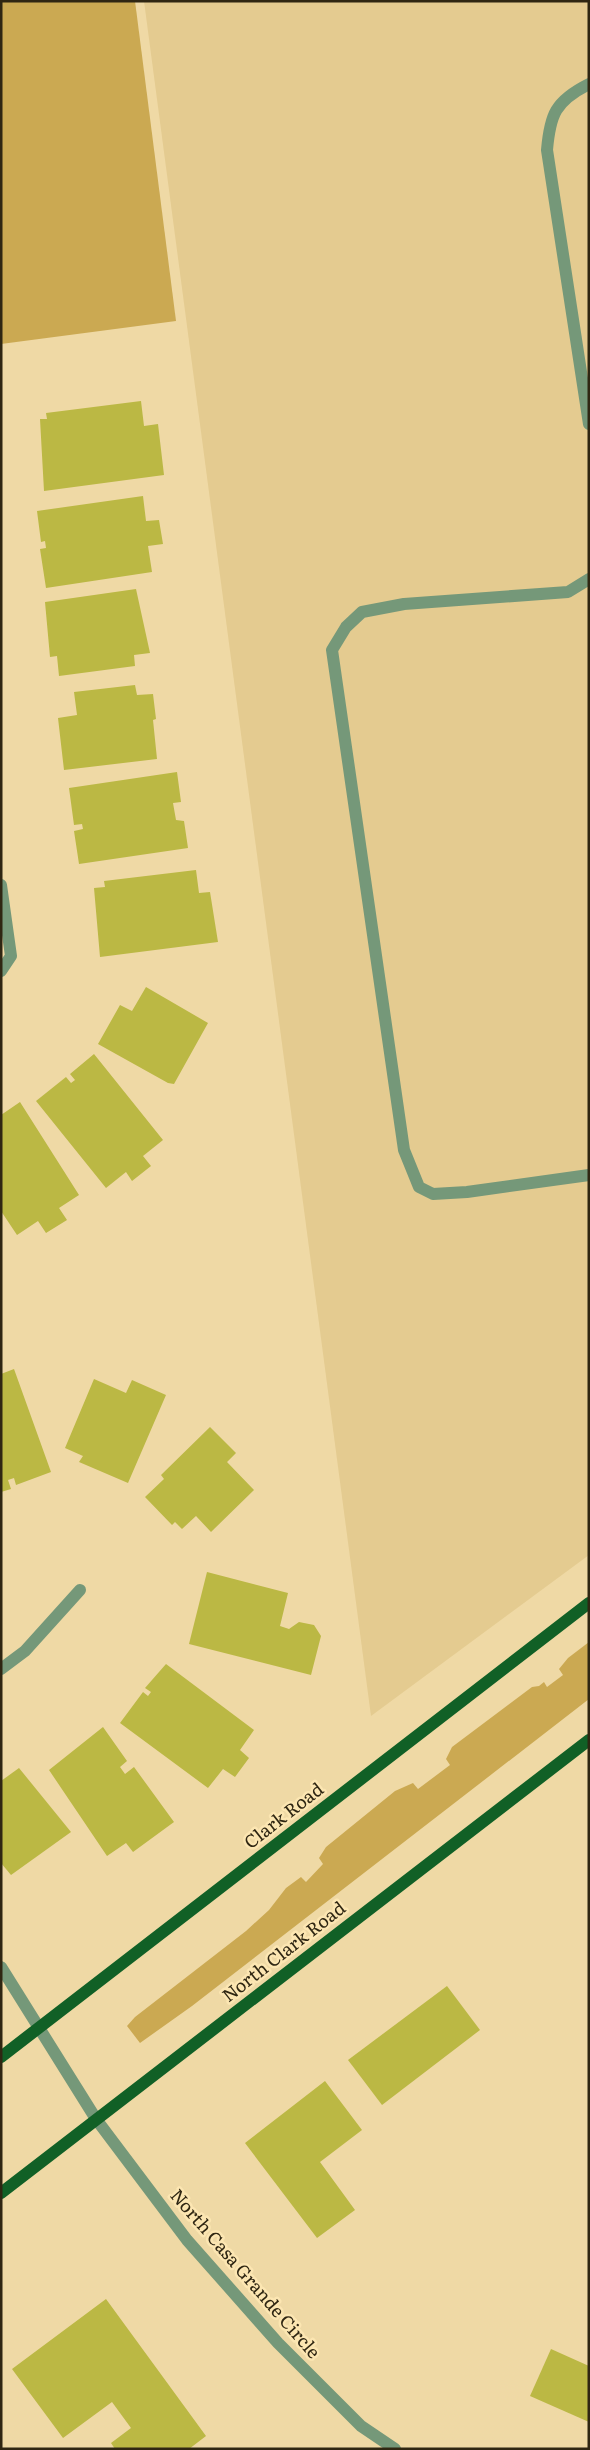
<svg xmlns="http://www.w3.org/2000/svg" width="590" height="2450" font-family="Literata,serif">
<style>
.built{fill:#e4cb90}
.green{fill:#cba952}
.building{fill:#bbb844}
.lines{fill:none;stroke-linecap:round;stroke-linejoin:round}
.minor{stroke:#759879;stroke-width:12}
.major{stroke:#116026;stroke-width:12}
.labels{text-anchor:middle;stroke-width:5;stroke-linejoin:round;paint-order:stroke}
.street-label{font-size:18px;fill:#2f2612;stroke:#fce6b2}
</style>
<rect width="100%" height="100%" fill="#efd9a5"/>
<polygon class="built" points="144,1 589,1 589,1555 371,1716"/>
<g class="green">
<polygon points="1,1 135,1 176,321 1,344"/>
<polygon points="589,1642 589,1699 192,2006 140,2043 127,2026 135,2017 246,1931 269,1910 286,1888 301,1877 306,1882 323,1864 319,1858 326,1847 395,1791 413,1783 418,1789 450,1765 446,1759 452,1747 532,1687 539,1686 544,1682 547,1687 563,1675 559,1669 568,1658"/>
</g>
<g class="building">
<polygon points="141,401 144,426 158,424 164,475 44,491 40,419 47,419 46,413"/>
<polygon points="143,496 146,521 159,520 163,544 148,546 152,572 46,588 40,549 46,548 45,541 41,542 37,511"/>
<polygon points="136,589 150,653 134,655 135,666 59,676 57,656 50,657 45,602"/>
<polygon points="135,685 137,695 153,694 156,719 153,720 157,759 64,770 58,718 77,715 74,692"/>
<polygon points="177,772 181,802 173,803 176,820 184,821 188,848 79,864 74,831 83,829 82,824 74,825 69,788"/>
<polygon points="196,870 199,893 210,892 218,942 100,957 94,888 105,887 104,881"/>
<polygon points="146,987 208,1023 174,1084 168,1083 98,1044 120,1005 132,1011"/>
<polygon points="94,1054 163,1140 143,1156 151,1166 132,1181 126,1172 106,1188 36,1101 66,1077 71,1083 75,1080 70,1074"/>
<polygon points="20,1102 79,1195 59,1208 67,1220 46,1233 38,1221 17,1235 1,1211 1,1115"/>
<polygon points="14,1369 51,1472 16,1485 14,1478 8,1480 11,1489 1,1492 1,1374"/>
<polygon points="94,1379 126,1393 132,1380 166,1395 128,1483 79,1462 83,1456 65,1448"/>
<polygon points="210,1427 236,1453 227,1462 254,1490 211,1532 196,1516 182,1529 175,1522 172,1525 145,1497 164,1479 161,1475"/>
<polygon points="207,1572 288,1593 280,1626 289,1629 299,1622 314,1625 321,1636 311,1675 189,1644"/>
<polygon points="166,1664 254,1730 240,1750 249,1758 235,1777 223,1769 208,1788 120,1723 143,1692 148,1696 151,1692 145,1688"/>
<polygon points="103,1727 127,1761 120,1767 125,1774 134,1767 174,1822 133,1852 126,1843 107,1856 49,1770"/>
<polygon points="19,1768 71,1832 11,1875 1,1863 1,1781"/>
<polygon points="447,1986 480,2030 382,2105 348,2060"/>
<polygon points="325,2081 362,2130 320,2162 355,2210 317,2238 245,2143"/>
<polygon points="106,2299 206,2436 189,2449 115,2449 111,2443 131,2428 112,2402 63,2438 12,2369"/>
<polygon points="551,2349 589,2366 589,2422 530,2396"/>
</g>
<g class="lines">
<g class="minor">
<path d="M589,84C555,101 550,115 547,150L589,424"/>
<polyline points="589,579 568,592 404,604 362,612 346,627 332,650 404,1150 419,1187 433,1194 467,1192 589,1175"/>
<polyline points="1,885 11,956 1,971"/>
<polyline points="1,1669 25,1651 80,1590"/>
<polyline points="1,1967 96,2119 187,2240 278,2343 361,2426 395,2449"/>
</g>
<g class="major">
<polyline points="1,2057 589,1603"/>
<polyline points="1,2193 589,1740"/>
</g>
</g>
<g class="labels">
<g class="street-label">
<text transform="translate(284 1816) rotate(-38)" y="6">Clark Road</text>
<text transform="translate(284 1952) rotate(-38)" y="6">North Clark Road</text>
<text transform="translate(245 2274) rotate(49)" y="6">North Casa Grande Circle</text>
</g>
</g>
<rect width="590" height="2450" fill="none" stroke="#2f2612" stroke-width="5"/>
</svg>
